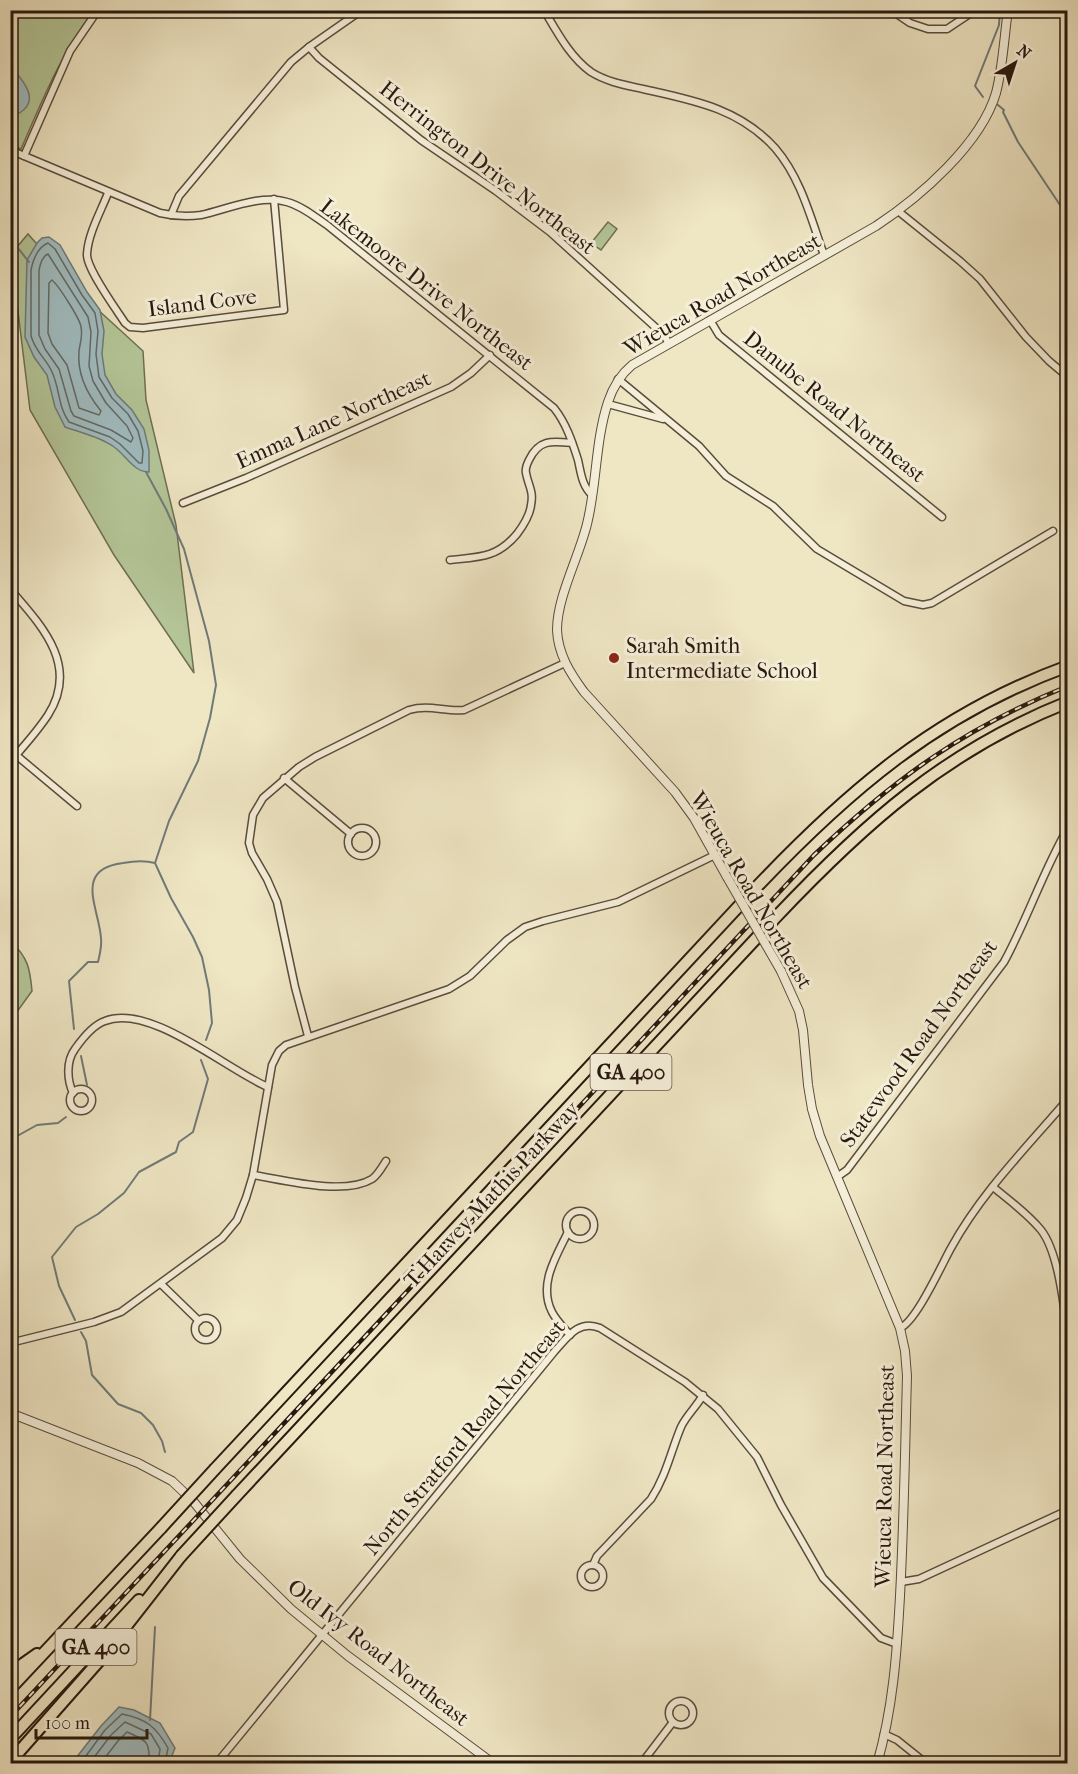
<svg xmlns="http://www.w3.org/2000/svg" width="1078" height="1774" font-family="'IM FELL French Canon',serif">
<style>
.green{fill:#b4c698;stroke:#6e6f53;stroke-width:1.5}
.water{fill:#a0bcc0;stroke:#707a79;stroke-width:1.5}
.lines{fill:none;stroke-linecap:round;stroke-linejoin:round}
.shore{stroke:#646a67;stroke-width:1.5}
.stream{stroke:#707a79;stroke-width:2}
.minor-casing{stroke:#5a4c3c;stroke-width:9}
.tertiary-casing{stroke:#5a4c3c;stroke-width:10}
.motorway-casing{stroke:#28180e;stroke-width:14}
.minor{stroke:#f5efd9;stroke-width:6}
.tertiary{stroke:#f5efd9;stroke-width:8}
.motorway{stroke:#efe6c4;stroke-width:10}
.rail-casing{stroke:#28180e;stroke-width:4.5}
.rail{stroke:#f5efd9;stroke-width:2;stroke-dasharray:7;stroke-linecap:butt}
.tertiary-bridge-casing{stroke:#5a4c3c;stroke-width:10;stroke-linecap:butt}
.motorway-bridge-casing{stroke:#28180e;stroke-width:14;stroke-linecap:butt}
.tertiary-bridge{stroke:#f5efd9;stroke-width:8}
.motorway-bridge{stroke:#efe6c4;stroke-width:10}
.poi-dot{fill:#8f2418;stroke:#f5efd9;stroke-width:2}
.labels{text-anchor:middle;stroke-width:6;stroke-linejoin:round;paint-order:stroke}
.shield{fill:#f5efd9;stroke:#66584b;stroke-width:1.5}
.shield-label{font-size:21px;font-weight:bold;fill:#28180e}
.street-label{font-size:22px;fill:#28180e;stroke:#f5efd9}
.poi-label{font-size:22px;fill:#28180e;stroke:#f5efd9;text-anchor:start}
</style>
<rect width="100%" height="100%" fill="#efe6c4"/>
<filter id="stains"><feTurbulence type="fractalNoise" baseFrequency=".00333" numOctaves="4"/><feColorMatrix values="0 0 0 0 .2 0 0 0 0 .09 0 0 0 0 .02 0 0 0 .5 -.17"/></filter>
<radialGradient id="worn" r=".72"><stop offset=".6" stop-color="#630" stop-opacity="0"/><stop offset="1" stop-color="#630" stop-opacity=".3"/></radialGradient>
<g class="green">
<path d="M10,11H94C60,55 43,99 21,149L11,145Z"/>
<polygon points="608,222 617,229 601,250 591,243"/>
<polygon points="28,234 84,297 143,351 146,400 176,525 194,673 114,555 30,410 11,254"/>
<path d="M11,942C28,957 30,969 32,991L11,1020Z"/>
</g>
<g class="water">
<path d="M10,66C27,84 43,105 11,117Z"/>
<path d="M49,237L60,245L87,292L100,310L104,331L102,354L105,375L116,394L132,410L144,429L149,450V472C133,472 126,455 114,447C101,437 81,433 65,427L55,407L47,375L34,357L25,337L27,260L37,243L42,238Z"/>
<polygon points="119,1707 134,1710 160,1723 175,1748 169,1763 72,1763 101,1726"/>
</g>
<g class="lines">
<g class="shore">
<path d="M48,243L55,249L82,295L95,313L98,331L96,354L99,377L112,398L128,414L138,431L143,451L142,463H139L120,444L110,437L69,422C58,407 60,389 52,372C46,358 36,353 31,336V270C33,260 38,247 48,243Z"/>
<path d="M48,254L88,317L91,332L89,366L93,381L106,403L127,426L133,438L131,442L111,430L74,416L71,411L59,369L45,349L39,335V270C40,265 42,256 48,254Z"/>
<path d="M52,280C59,286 80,319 81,327C83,336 80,343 79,351C77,373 87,394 101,411L99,415L79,408L67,365L52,344L48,333L49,283Z"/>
<path d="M80,1764L105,1730L122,1714C147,1719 156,1727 168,1748L165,1764"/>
<polyline points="89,1764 111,1735 125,1722 151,1734 160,1749 158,1764"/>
<path d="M100,1764L118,1741L127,1732C148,1741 150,1742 149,1764"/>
</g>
<g class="stream">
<polyline points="983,97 975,86 999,25 1000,10"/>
<polyline points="998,105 1004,110 1003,112 1018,142 1068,217"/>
<polyline points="10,238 29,262"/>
<polyline points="146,472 166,509 184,549 209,641 216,685 210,718 198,761 169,821 155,863 171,898 193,937 202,957 209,990 212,1023 206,1040"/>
<path d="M74,1029L69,981L88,962H98C100,954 102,946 101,938C99,908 73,869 123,863C134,861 144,860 155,863"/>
<polyline points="81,1056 87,1085"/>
<polyline points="10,1140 37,1125 58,1123 66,1117"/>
<polyline points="75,1320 59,1286 52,1257 76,1227 98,1214 124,1193 139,1172 176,1152 179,1142 193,1132 208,1079 201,1060"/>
<polyline points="81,1332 86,1341 92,1375 118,1404 141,1413 153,1425 162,1441 165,1452"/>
<polyline points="150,1720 155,1627"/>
</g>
<defs>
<g id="minor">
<path d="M544,10C557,32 570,57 591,72C607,82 625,85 643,89C692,100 739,108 775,148C801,178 811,219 824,255"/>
<polyline points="891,10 910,23 928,29 947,29 971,13 1007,14"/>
<polyline points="309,47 319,58 421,140 496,191 550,232 664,335 669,344"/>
<path d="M10,150L160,213C173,216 187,217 201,215C228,209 260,194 287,202C302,206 315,217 327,225L554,408C566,423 572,441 578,460C581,473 582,486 592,495"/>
<polyline points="24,156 70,51 98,10"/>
<path d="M108,193C101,211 88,234 87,254C86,268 116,309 125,323L130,327L143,328L284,310L274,199"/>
<polyline points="898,211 960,261 980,279 1026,337 1049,361 1068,377"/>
<polyline points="171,215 179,196 291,62 309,47 362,10"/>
<polyline points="710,320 719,335 942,517"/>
<polyline points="618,379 699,446 726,476 773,506 817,549 904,601 923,605 932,603 1053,531"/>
<polyline points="608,404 663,419"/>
<polyline points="183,503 246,478 451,387 471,373 490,355"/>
<path d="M450,560C479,557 497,558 517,534C523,526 530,515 531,505C534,491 528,485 526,473C525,469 527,464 529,460C539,439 552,441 572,443"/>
<path d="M10,589C41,625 80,665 48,715C37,732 23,747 10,762"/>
<polyline points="16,755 77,806"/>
<polyline points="284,778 351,834"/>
<circle cx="362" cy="842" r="14"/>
<path d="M308,1036L295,987L277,902L267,879L252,853L249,843L253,815L263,798L299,767L315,757L409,710C429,704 445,712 464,710L565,663"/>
<circle cx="81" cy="1100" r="11"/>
<path d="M73,1093C67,1080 66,1061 75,1049C82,1039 93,1025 105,1021C150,1003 227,1070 268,1087"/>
<path d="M253,1175C284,1180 344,1196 372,1179C378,1175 382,1167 386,1161"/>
<path d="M837,1177L847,1170L1004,962C1028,918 1043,871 1068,828"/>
<path d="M993,1187C1009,1200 1028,1214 1041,1230C1059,1253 1064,1308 1068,1337"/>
<circle cx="580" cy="1225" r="14"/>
<path d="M568,1232C556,1257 538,1284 552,1312C556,1320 564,1328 570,1335"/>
<polyline points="161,1284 199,1321"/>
<circle cx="206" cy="1329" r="11"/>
<path d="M900,1328C916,1322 942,1264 951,1248C981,1193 1027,1147 1068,1099"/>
<polyline points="10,1343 94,1322 121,1312 222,1238 237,1220 246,1198 253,1175 272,1065 279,1051 286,1045 449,989 470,976 507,940 525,927 543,921 618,902 715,855"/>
<polyline points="1063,1512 1068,1520"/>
<path d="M593,1565L597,1556L651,1499C666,1476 671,1451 681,1427C686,1416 697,1406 703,1395"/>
<circle cx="592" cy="1576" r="11"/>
<polyline points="901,1582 919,1579 1068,1510"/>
<circle cx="681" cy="1713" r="12"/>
<polyline points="884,1734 897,1740 927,1764"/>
<polyline points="222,1757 232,1764"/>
<path d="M216,1764L554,1352C567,1338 578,1319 600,1328L685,1382L718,1409L757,1457L781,1505L823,1578L881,1638L897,1644"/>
<polyline points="641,1764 673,1722"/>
</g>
<g id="tertiary">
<path d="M727,877L694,818L675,792L584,692C570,673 558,654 557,630C557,597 579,557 587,524C597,484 595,442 608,402C613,387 620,375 632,365L876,226C920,197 981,144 996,93C1003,66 1004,38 1008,10"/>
<path d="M781,971L799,1011L803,1030L808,1085L812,1109L820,1136L900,1328L905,1351L907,1376C905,1449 904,1522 900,1596C897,1652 893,1709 877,1764"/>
<polyline points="10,1413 138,1463 172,1481 193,1501 240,1559 291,1609 348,1656 494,1764"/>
</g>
<g id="motorway">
<path d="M215,1469L751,893C846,792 936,714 1068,666"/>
<path d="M237,1495L776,917C864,824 946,750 1068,702"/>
<polyline points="10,1673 37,1654"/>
<polyline points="10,1689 161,1528"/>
<polyline points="10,1739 139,1600"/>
<polyline points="10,1762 99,1661 181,1556"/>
</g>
</defs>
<use href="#minor" class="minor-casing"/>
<use href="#tertiary" class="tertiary-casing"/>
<use href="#motorway" class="motorway-casing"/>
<use href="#minor" class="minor"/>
<use href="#tertiary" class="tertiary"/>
<use href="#motorway" class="motorway"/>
<defs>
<path id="rail" d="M10,1717L814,855C894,779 964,728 1068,686"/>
</defs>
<use href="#rail" class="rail-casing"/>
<use href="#rail" class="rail"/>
<defs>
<polyline id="tertiary-bridge" points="727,877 781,971"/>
<g id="motorway-bridge">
<polyline points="161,1528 215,1469"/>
<polyline points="181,1556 237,1495"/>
</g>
</defs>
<use href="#tertiary-bridge" class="tertiary-bridge-casing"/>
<use href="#motorway-bridge" class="motorway-bridge-casing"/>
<use href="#tertiary-bridge" class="tertiary-bridge"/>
<use href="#motorway-bridge" class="motorway-bridge"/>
</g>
<circle class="poi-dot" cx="614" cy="658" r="6"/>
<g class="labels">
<g class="shield">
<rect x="590.5" y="1054" width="81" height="36" rx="4.5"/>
<rect x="55.5" y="1629" width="81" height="36" rx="4.5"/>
</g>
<g class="shield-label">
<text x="631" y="1079">GA 400</text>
<text x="96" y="1654">GA 400</text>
</g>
<g class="street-label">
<text transform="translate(488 167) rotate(38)" y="8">Herrington Drive Northeast</text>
<text transform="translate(427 284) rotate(38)" y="8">Lakemoore Drive Northeast</text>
<text transform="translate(722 294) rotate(-30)" y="8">Wieuca Road Northeast</text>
<text transform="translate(202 302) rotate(-7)" y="8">Island Cove</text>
<text transform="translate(835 406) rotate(39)" y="8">Danube Road Northeast</text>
<text transform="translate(333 419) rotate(-24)" y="8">Emma Lane Northeast</text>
<text transform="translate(752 890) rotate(60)" y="8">Wieuca Road Northeast</text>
<text transform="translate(918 1043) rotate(-54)" y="8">Statewood Road Northeast</text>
<text transform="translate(491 1194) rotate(-47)" y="8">T Harvey Mathis Parkway</text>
<text transform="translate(464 1437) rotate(-50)" y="8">North Stratford Road Northeast</text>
<text transform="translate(884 1476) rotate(-89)" y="8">Wieuca Road Northeast</text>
<text transform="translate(379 1652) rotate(38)" y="8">Old Ivy Road Northeast</text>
</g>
<g class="poi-label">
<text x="626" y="653">Sarah Smith<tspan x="626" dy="25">Intermediate School</tspan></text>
</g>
</g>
<rect width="1078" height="1774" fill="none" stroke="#efe6c4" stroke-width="36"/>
<rect x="12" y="12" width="1054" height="1750" fill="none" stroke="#28180e" stroke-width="3"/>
<rect x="18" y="18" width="1042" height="1738" fill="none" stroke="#28180e" stroke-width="1.5"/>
<g transform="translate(1015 63) rotate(39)" stroke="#f5efd9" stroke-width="4.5" paint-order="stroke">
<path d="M0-4.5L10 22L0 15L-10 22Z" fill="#28180e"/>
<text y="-9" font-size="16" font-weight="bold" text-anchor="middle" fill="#28180e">N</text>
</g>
<path d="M36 1729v9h111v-9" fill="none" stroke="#28180e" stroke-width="3"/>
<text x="45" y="1729" font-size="18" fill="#28180e" stroke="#f5efd9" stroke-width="4.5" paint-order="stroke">100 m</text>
<rect width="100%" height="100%" filter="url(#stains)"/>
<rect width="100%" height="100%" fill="url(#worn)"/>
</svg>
